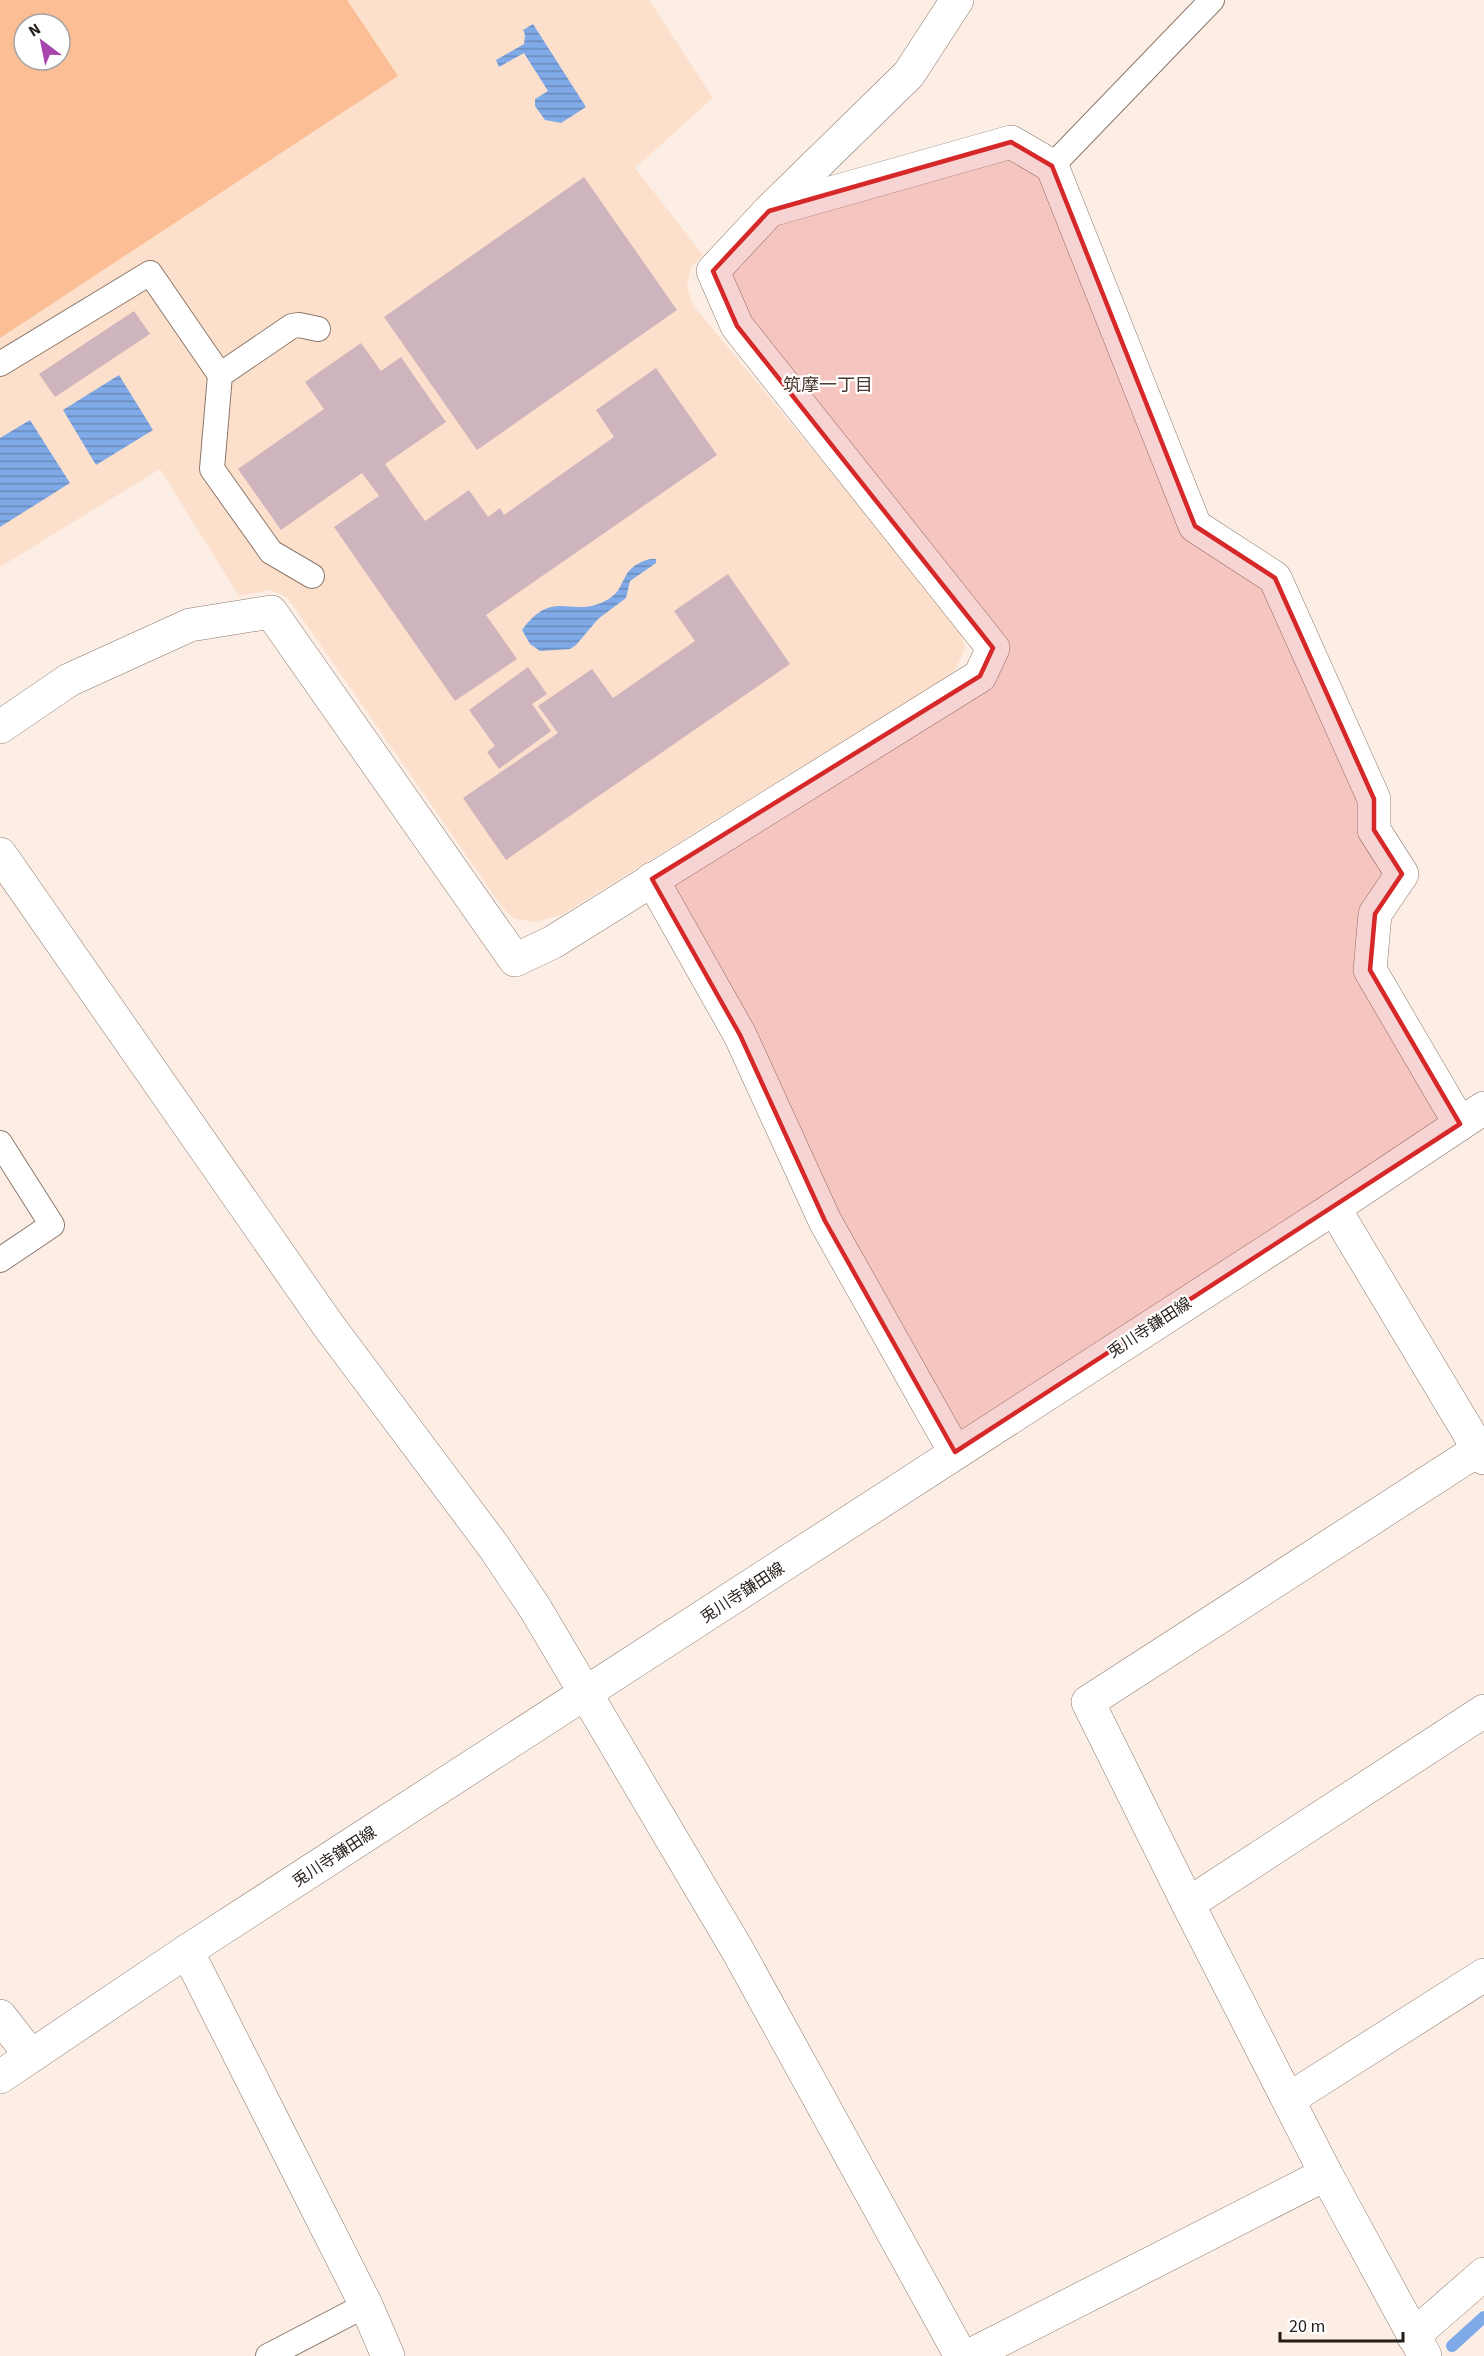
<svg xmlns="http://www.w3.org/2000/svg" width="1484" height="2356" font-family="'Source Sans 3','Noto Sans JP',sans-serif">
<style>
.built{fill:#fde0cc;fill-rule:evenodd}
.grass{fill:#fbbe95;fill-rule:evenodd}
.water{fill:url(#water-rules)}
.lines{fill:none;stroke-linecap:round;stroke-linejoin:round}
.stream{stroke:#80aae7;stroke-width:12}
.building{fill:#ceb4bc}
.service-casing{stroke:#8c786b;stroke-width:26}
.minor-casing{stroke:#8c786b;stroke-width:34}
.tertiary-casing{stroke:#8c786b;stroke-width:34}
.secondary-casing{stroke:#8c786b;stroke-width:34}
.service{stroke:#fff;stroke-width:24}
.minor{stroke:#fff;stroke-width:33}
.tertiary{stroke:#fff;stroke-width:33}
.secondary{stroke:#fff;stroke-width:33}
.marked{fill:#d62828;fill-opacity:0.2;stroke:#d62828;stroke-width:4.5;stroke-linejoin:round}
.labels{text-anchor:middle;stroke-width:4.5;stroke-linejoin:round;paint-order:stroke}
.street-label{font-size:16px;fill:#241c17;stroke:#fff}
.neighbourhood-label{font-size:18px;fill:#49372b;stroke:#fff}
</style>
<defs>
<pattern id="water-rules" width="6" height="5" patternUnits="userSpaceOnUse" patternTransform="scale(1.5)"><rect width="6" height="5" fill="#80aae7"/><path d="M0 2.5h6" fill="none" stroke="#698aba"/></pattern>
</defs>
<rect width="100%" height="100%" fill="#fceee5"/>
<path class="built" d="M0,0H649L713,98L635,168L703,255L691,267L687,286L693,305L958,626L965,648L956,669L944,679L561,915L536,922L514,919L502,907L288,598L270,590L239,596L160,469L0,567ZM24,24H60V60H24Z"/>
<path class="grass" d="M0,0H347L398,76L0,338ZM24,24H60V60H24Z"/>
<g class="water">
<polygon points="533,24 586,107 561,123 545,120 535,106 535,99 548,91 524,53 499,67 496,60 524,44 525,35 523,30"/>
<polygon points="119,375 153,430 96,465 63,410"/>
<polygon points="30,420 70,483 0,527 0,438"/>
<path d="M650,559H656V563L630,581L626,598L598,619L576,645L570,649L540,651L530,644L522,630C554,587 570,619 605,601C630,589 616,568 650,559Z"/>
</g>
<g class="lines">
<polyline class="stream" points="1452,2346 1484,2317"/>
</g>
<g class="building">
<polygon points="584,177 677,310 477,450 384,317"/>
<polygon points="134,311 150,334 55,397 39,374"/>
<polygon points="361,343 381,371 401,357 446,422 385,464 425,521 469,490 488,517 500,508 504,515 614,437 596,410 656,368 717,455 486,615 517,659 455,701 334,527 379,496 362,473 281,530 238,469 324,409 305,382"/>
<polygon points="728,574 790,664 506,860 463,798 558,733 538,706 592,669 613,698 695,641 674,611"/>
<polygon points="528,667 547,694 532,704 551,731 499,769 487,752 495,746 469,710"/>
</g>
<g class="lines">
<defs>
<g id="service">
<polyline points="1052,166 1212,0"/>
<polyline points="0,364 150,273 220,375"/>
<polyline points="312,576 271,552 212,469 220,375 292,326 299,325 318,329"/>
<polyline points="0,1143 52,1225 0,1260"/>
<polyline points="268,2356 366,2305"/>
</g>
<g id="minor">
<polyline points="771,210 1011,142 1052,166 1195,526 1275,578 1374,799 1374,830 1402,874 1375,914 1370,970 1460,1124"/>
<polyline points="0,727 69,680 190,625 271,612 515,960 553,942 980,676 993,648 737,326 713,271 769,211 909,74 957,0"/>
<polyline points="652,879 740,1035 825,1221 955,1452"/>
<polyline points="1334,1208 1484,1458"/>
<polyline points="1188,1904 1484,1711"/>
<polyline points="187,1951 366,2305 388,2356"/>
<polyline points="0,2016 31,2056"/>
<polyline points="1289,2099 1484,1975"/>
<polyline points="1413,2336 1484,2274"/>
<polyline points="969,2356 1326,2174"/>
<polyline points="1425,2356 1326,2174 1188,1904 1088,1702 1484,1446"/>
</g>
<polyline id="tertiary" points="0,854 328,1325 494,1547 535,1608 738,1951 961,2356"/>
<polyline id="secondary" points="0,2077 187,1951 1334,1208 1484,1108"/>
</defs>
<use href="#service" class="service-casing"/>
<use href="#minor" class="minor-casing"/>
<use href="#tertiary" class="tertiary-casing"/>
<use href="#secondary" class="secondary-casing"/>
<use href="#service" class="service"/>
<use href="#minor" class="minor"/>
<use href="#tertiary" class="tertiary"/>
<use href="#secondary" class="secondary"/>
</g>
<path class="marked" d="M1011,142L1052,166L1195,526L1275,578L1374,799V830L1402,874L1375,914L1370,970L1460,1124L955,1452L825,1221L740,1035L652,879L980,676L993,648L737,326L713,271L769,211Z"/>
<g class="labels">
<g class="street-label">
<text transform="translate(1149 1327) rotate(-33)" y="6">兎川寺鎌田線</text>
<text transform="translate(742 1592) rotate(-33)" y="6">兎川寺鎌田線</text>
<text transform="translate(334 1856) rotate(-33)" y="6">兎川寺鎌田線</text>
</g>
<g class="neighbourhood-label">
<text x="828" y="391">筑摩一丁目</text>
</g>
</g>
<g transform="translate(42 42) rotate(328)"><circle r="28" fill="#ffffff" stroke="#a7a4a2" stroke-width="1.5"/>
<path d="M0-4.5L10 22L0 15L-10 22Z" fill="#a747ae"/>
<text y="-9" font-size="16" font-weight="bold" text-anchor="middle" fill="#241c17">N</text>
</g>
<path d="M1280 2332v9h123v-9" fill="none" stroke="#241c17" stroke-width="3"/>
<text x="1289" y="2332" font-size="18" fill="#241c17" stroke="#ffffff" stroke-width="4.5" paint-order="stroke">20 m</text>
</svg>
